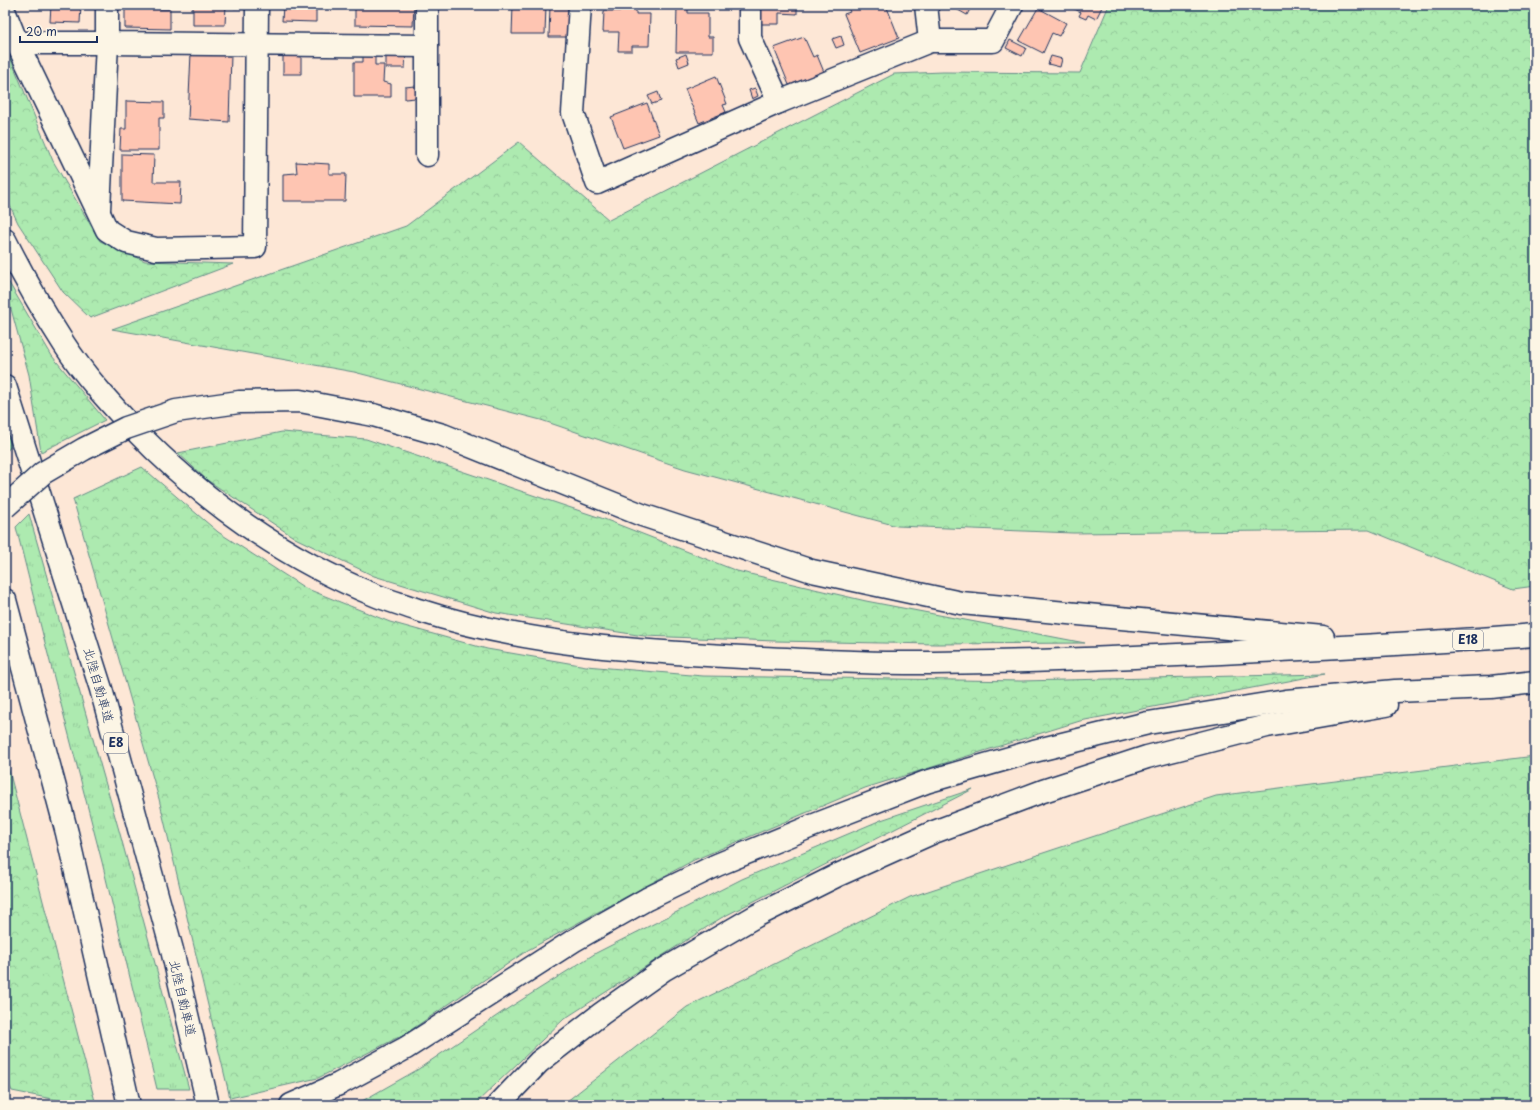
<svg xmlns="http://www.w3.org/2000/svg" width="1540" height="1110" font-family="'Playpen Sans','Klee One',sans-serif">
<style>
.grass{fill:url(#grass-tufts);stroke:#648c87}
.forest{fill:url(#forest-crowns);stroke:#648c87}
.building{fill:#fec5b2;stroke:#1b2f5e}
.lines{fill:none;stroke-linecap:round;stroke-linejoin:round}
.minor-casing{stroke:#1b2f5e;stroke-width:25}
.highway-casing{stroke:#1b2f5e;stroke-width:25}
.minor{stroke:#fcf5e5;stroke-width:22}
.highway{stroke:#fcf5e5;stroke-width:22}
.highway-bridge-casing{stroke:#1b2f5e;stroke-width:25;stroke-linecap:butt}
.highway-bridge{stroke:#fcf5e5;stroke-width:22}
.labels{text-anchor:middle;stroke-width:3;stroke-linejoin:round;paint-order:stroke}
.shield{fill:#fcf5e5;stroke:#5e6a86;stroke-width:1}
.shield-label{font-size:12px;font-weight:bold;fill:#1b2f5e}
.street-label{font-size:13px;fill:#1b2f5e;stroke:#fcf5e5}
</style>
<defs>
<pattern id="grass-tufts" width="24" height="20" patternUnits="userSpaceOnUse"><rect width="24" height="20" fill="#adeab0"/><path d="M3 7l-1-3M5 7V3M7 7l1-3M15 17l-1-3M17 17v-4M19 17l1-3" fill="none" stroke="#94c99a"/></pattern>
<pattern id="forest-crowns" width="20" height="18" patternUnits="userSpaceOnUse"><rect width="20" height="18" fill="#adeab0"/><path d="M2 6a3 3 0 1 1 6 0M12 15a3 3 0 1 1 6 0" fill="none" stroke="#94c99a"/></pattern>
</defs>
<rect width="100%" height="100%" fill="#fde7d6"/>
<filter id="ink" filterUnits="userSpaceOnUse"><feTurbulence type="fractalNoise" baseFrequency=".025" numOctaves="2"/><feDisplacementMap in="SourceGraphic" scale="8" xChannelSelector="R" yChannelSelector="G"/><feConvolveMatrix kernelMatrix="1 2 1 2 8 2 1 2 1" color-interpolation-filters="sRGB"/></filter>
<g filter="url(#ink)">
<g class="grass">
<polygon points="5,422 13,444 5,453"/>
<polygon points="29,514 120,834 189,1089 157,1089 102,862 43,635 16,527"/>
</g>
<g class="forest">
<polygon points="1109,5 1535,5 1535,586 1513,589 1369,530 1073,533 897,526 685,469 541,420 354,372 112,329 406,226 519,142 609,220 894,74 943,72 1080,73"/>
<polygon points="5,45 53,161 100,241 145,261 233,264 90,318 63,292 18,223 5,195"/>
<polygon points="5,276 52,356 105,420 41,452 29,375 5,287"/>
<polygon points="282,432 366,439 604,519 737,571 866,601 1085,643 936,644 775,641 644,636 496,613 374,576 295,538 207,480 178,453"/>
<polygon points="142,467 218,532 305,588 390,622 487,649 586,666 703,676 1021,681 1325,674 1080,721 865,788 694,860 528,950 405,1034 318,1078 230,1098 159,799 73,499"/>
<polygon points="5,755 96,1105 82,1105 12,1091 5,1076"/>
<polygon points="1535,756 1535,1105 562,1105 687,1007 910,897 1216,796"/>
<polygon points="973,789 721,918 564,1019 474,1105 355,1105 417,1070 504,1011 596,953 742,879 881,820"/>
</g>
<g class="building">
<polygon points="51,5 81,5 80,23 50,22"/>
<polygon points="125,5 159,5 159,9 170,9 170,29 125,28"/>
<polygon points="193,5 226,5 225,25 193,25"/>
<polygon points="234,5 254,5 254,7 234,8"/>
<polygon points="283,5 316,5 316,22 282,21"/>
<polygon points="355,5 414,5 413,26 355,25"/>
<polygon points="513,5 546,5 545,34 512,34"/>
<polygon points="550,5 574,6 573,37 549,37"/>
<polygon points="760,5 797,5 797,14 779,13 779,24 760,24"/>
<polygon points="857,5 886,5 899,38 860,53 844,14 850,12 848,8"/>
<polygon points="949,5 972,5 967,15"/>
<polygon points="1070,5 1103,5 1096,19 1088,15 1086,19 1079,16 1081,12 1070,7"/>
<polygon points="620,6 636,7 636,14 650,14 649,46 632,46 632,51 618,51 619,32 603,32 604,11 620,11"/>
<polygon points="677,6 688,6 688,13 708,13 708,37 713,37 713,52 676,52"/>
<polygon points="1038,8 1066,23 1059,36 1052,33 1043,53 1019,41"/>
<polygon points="841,36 844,45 836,48 832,39"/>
<polygon points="804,37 813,57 817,55 824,72 789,85 774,48"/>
<polygon points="1010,40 1026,48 1022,56 1006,48"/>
<polygon points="386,52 406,52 405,68 386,68"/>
<polygon points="191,53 231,54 229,122 188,119"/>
<polygon points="686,54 689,63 679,67 676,58"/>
<polygon points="283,55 301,57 301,74 283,74"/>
<polygon points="363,55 375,55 375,65 384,65 383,82 391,84 391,97 354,97 354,62 363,62"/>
<polygon points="1051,56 1062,59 1060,67 1048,64"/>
<polygon points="716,76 727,104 723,105 726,112 699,123 685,89"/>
<polygon points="415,86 416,98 405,99 405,87"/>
<polygon points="755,88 758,96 752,99 749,90"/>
<polygon points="658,92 661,101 652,104 648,96"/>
<polygon points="126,101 164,102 164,118 159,118 159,150 120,150 121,129 126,129"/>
<polygon points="647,103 659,135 623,148 611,117"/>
<polygon points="122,154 154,155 153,182 181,182 180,204 122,201"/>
<polygon points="296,162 329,164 329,174 346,174 345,201 283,201 283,174 297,173"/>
</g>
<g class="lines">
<defs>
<g id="minor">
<polyline points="107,5 107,43 427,46"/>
<polyline points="427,5 427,155"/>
<polyline points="580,5 573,113 597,183 779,102 930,41 926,5"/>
<polyline points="750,5 750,38 779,102"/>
<polyline points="5,13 17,43 107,230 126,242 156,249 255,247 257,5"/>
<polyline points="930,41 993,41 1012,5"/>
<polyline points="17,43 107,43 99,210"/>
</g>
<g id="highway">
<path d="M5,240C23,276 42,310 64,344C84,375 109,402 134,429C202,500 285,559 377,596C390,601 404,605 418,610C529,646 646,652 762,658C810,660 858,663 906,663C1011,663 1116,658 1221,653C1326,648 1430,643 1535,635"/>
<polyline points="5,386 101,689 172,950 208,1105"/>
<polyline points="373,415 443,435 642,515 812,571 961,603 1323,637"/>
<polyline points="5,600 67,833 129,1105"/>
<polyline points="291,1105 339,1084 406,1048 573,941 647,899 717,865 812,826 926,782 1034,751 1148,723 1286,701 1395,691 1491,687 1535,682"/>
<polyline points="498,1105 539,1062 601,1014 663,970 756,916 838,875 934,832 1043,791 1147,757 1267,726 1386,705"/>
</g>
</defs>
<use href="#minor" class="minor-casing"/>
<use href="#highway" class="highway-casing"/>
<use href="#minor" class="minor"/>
<use href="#highway" class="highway"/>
<defs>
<polyline id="highway-bridge" points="5,507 43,473 84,449 126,428 176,411 239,402 300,401 373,415"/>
</defs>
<use href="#highway-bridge" class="highway-bridge-casing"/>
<use href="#highway-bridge" class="highway-bridge"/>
</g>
</g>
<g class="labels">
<g class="shield">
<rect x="1453" y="630" width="30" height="20" rx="3"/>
<rect x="104" y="733" width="24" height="20" rx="3"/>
</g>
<g class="shield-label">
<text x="1468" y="644">E18</text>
<text x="116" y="747">E8</text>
</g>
<g class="street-label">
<text transform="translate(99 685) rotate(74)" y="5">北陸自動車道</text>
<text transform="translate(183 998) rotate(77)" y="5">北陸自動車道</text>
</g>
</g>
<rect width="1540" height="1110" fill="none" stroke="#fcf5e5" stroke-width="20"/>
<rect x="10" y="10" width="1520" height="1090" fill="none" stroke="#1b2f5e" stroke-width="1.5" filter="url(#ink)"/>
<path d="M20 36v6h77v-6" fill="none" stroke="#1b2f5e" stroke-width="2"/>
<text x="26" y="36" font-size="12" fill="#1b2f5e" stroke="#fcf5e5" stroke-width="3" paint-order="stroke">20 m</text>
</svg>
